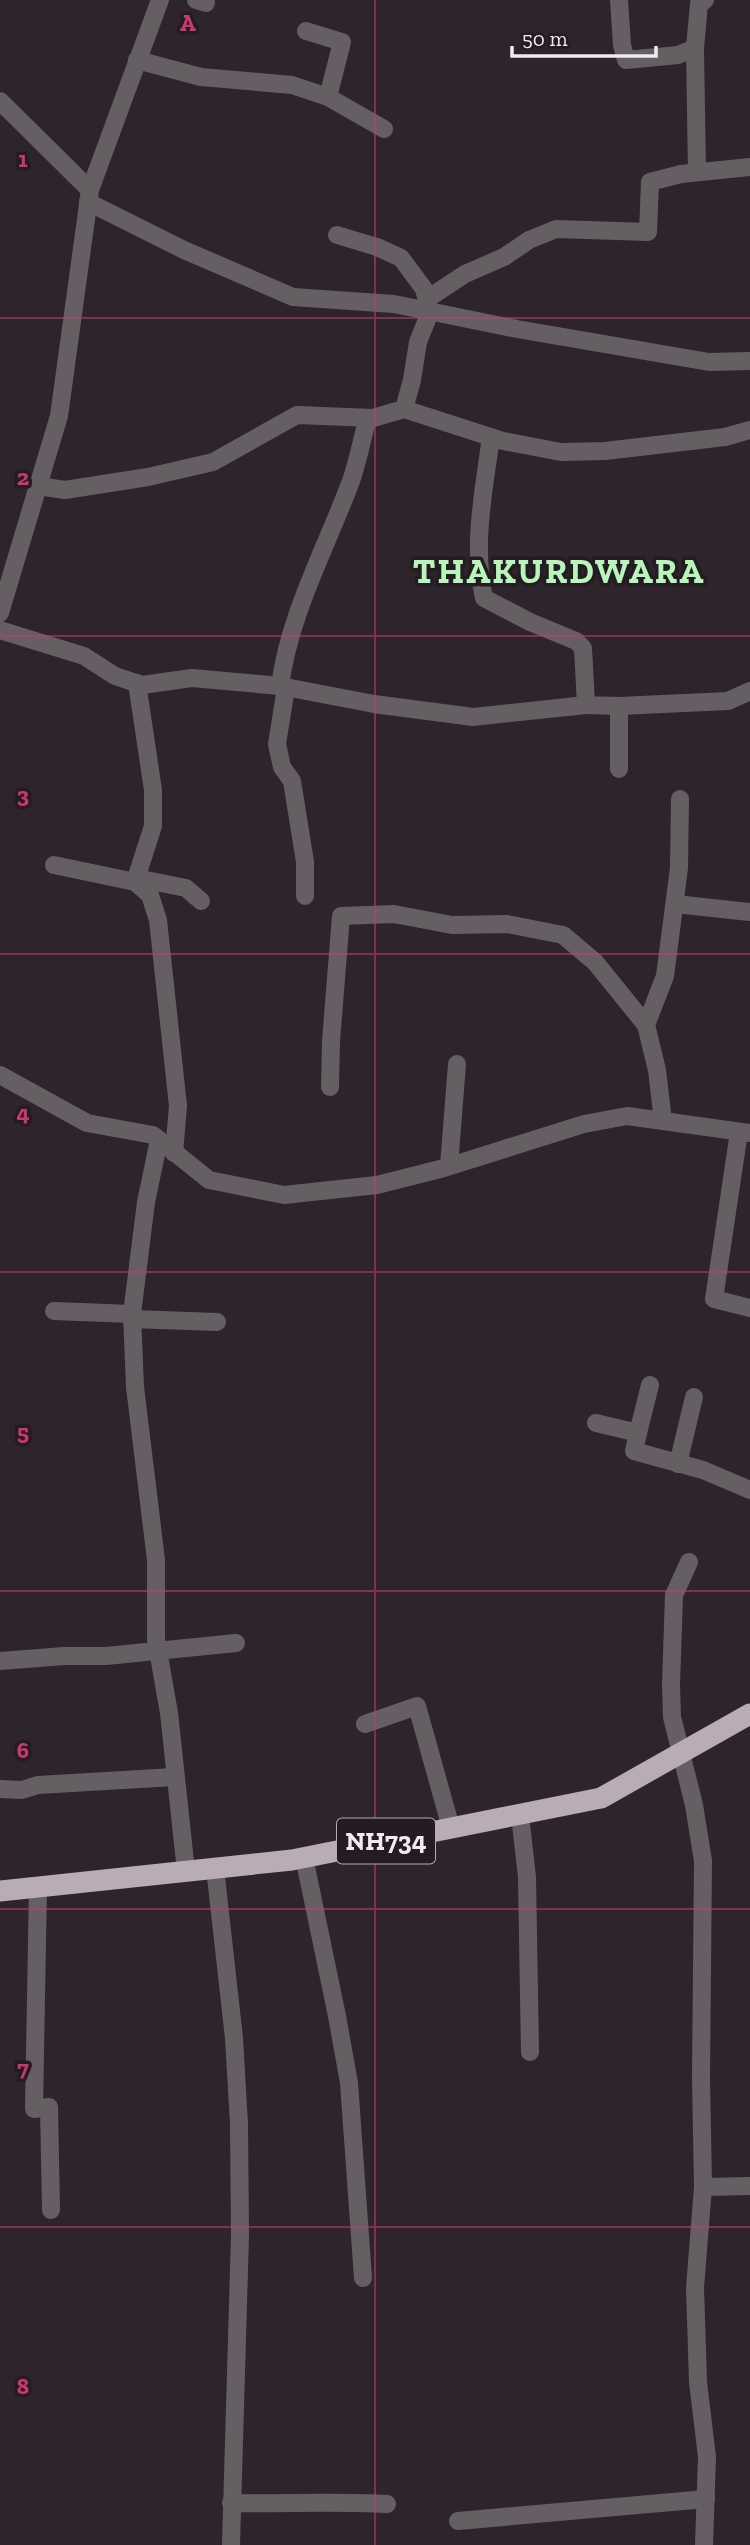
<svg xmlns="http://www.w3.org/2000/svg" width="750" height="2545" font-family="'Zilla Slab',serif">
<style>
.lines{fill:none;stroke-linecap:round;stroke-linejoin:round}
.street{stroke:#655f63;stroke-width:18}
.highway{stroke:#baacb6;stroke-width:21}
.grid{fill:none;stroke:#c93871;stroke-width:2;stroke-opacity:0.55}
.labels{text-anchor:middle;stroke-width:7;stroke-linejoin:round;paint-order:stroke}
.shield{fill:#251b22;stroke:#b4acb2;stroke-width:2}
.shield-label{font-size:26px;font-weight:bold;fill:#f1eaef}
.district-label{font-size:35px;font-weight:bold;letter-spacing:2px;fill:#b8f5ba;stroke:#251b22}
.grid-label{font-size:23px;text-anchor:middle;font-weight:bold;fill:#c93871;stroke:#251b22;stroke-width:7;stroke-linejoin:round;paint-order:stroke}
</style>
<rect width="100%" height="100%" fill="#2e242c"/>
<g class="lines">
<g class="street">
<polyline points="196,0 206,3"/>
<polyline points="619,0 622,45 626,60 678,55 695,48"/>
<polyline points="306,31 342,42 328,97"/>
<polyline points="137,60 201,77 292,85 328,97 384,129"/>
<polyline points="0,101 90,190"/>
<polyline points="697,172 695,48 699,4 705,0"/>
<polyline points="88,202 184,250 293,297 394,304 517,329 709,362 750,361"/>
<polyline points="337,235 377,247 401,258 424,289 430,312 418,342 412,380 404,409"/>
<polyline points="427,299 465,274 504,257 529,240 556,229 648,232 650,182 681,174 750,167"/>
<path d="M491,437C484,489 472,546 484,598L530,622L576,641L583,648L586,705L619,706V769"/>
<polyline points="38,486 65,490 148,477 213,462 297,415 373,418 404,409 503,441 561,452 605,451 725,437 750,430"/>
<polyline points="0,613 59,416 90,190 160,0"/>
<path d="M0,630L84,656L115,676L142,685L192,678L280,686C289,615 326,548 351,481C358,461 362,438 368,418"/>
<polyline points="280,686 374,704 473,717 586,705"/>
<polyline points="286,688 277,744 282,767 292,781 305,862 305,896"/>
<polyline points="619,706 728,701 750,691"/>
<polyline points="54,865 135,882 150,895 158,920 178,1106 174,1153"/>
<polyline points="136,878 186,888 201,901"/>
<polyline points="135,882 153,826 153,790 137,683"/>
<polyline points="675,904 750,912"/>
<polyline points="646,1025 665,976 679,868 680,799"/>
<polyline points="0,1075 87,1123 153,1135 209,1180 284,1195 377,1185 444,1168 584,1124 627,1116 750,1133"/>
<polyline points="330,1087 331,1041 341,916 394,914 452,925 507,924 563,935 595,962 646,1025 657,1070 663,1121"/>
<polyline points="739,1132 714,1299 750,1308"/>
<polyline points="159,1140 146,1202 132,1314 135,1387 156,1560 156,1639 169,1713 186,1871"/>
<polyline points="449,1166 457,1064"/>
<polyline points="54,1311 132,1314"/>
<polyline points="132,1319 217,1322"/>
<polyline points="596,1423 638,1433 634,1451 703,1470 750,1490"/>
<polyline points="638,1433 650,1385"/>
<polyline points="678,1464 694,1397"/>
<polyline points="689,1562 674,1595 671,1685 672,1717 694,1805 703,1861 701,2077 703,2187 695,2288 698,2382 707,2457 704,2545"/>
<polyline points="0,1661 64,1656 106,1656 236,1643"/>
<polyline points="365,1724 417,1706 451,1828"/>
<polyline points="0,1789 22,1790 38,1785 174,1777"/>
<polyline points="520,1815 527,1877 530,2052"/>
<polyline points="304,1857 337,2016 349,2083 363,2278"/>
<polyline points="215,1868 234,2038 239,2124 240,2235 231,2545"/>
<polyline points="38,1887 34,2109 49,2107 51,2210"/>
<polyline points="703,2187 750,2186"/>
<path d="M231,2503C283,2504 336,2501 387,2504"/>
<polyline points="458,2521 706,2499"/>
</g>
<polyline class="highway" points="0,1891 292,1860 601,1798 750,1714"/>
</g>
<path class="grid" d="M375,0V2545M0,318H750M0,636H750M0,954H750M0,1272H750M0,1591H750M0,1909H750M0,2227H750"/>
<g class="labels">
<rect class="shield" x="337" y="1818.5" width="98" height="45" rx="5"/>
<g class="shield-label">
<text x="386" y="1850">NH734</text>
</g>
<g class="district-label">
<text x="559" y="583">THAKURDWARA</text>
</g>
</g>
<g class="grid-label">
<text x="188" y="31">A</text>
<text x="23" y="167">1</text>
<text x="23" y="485">2</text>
<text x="23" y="803">3</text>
<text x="23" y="1121">4</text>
<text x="23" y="1440">5</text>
<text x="23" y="1758">6</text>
<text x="23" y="2076">7</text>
<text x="23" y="2394">8</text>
</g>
<path d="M512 46v10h144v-10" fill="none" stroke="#f1eaef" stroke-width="3.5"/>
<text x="522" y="46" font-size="21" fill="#f1eaef" stroke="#251b22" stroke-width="5" paint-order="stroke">50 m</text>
</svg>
